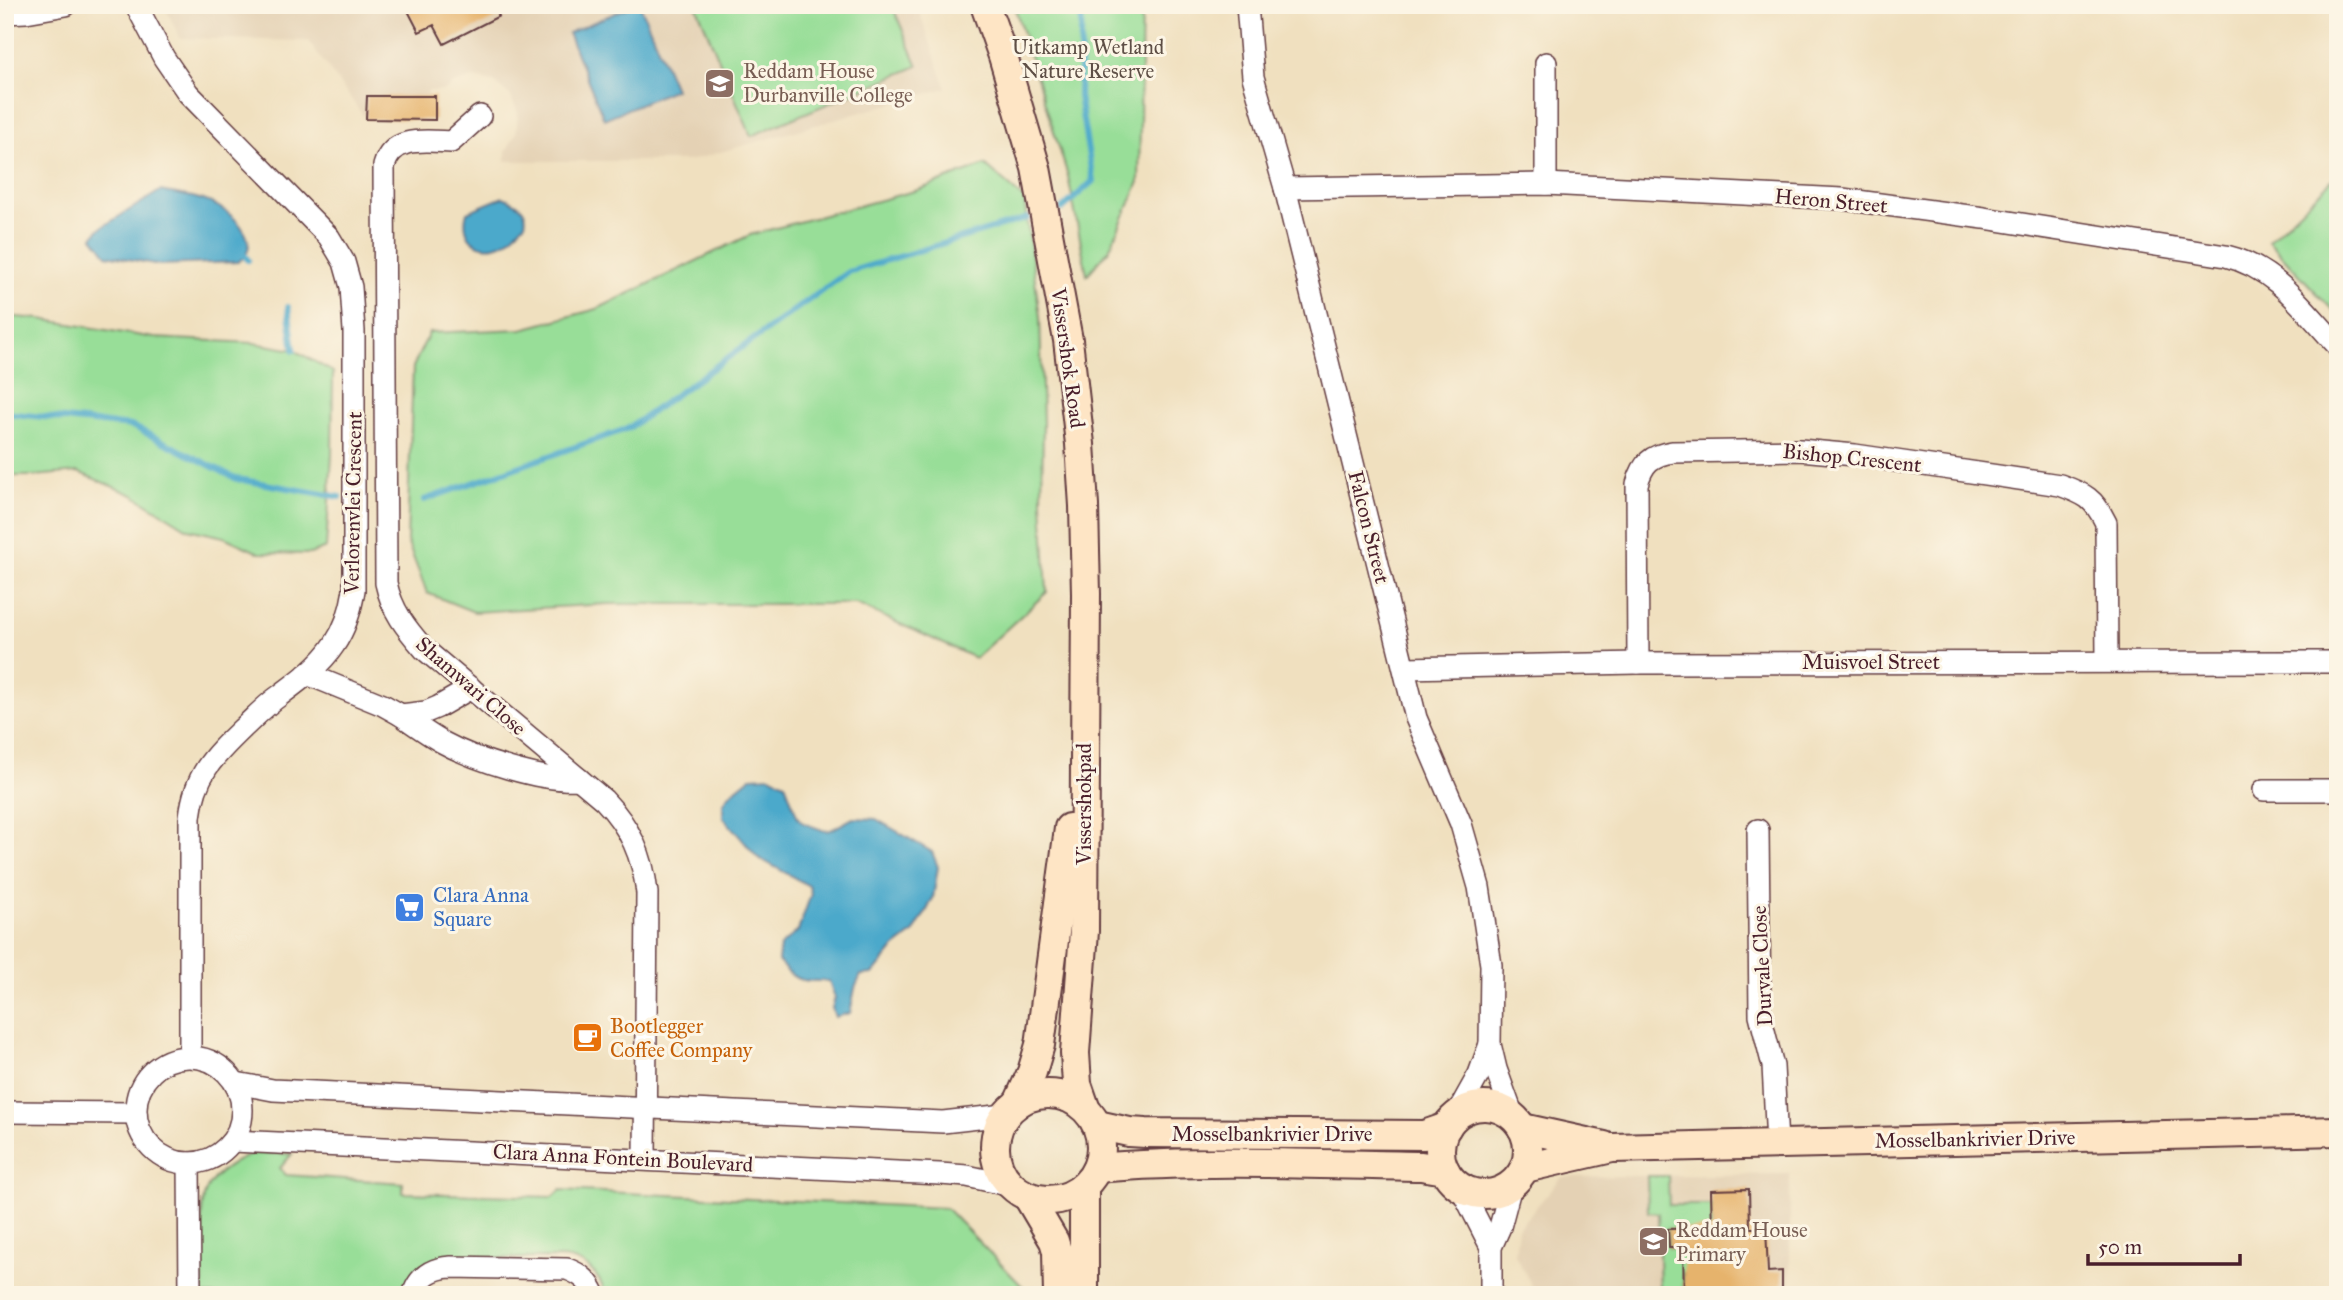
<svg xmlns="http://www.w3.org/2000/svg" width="2343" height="1300" font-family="'IM FELL Great Primer',serif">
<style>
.built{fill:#e4d1b4}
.green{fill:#98de98;stroke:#717e62;stroke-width:2}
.water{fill:#4ca9cb;stroke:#4b647b;stroke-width:2}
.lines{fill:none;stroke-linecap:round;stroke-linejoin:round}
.stream{stroke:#4ca9cb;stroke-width:6}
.building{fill:#e6b36c}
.street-casing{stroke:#633c41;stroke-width:24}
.secondary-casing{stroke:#633c41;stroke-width:32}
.street{stroke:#fff;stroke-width:21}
.secondary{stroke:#fee5c5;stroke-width:28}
.labels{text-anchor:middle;stroke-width:6;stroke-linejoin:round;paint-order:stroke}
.park-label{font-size:21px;fill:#5e4f46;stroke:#fcf5e5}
.education-label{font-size:21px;fill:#785e54;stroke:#fcf5e5;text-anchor:start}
.street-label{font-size:21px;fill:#4a1f2b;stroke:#fcf5e5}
.shop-label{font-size:21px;fill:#366cbe;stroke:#fcf5e5;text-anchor:start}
.food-label{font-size:21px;fill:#c56008;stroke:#fcf5e5;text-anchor:start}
</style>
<rect width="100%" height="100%" fill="#fcf5e5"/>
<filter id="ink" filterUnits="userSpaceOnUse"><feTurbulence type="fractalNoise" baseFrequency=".0143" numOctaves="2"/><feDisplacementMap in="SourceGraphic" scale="14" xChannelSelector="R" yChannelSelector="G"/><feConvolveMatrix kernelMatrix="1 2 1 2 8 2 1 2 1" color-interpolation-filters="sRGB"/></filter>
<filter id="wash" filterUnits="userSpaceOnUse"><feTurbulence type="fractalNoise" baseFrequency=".00686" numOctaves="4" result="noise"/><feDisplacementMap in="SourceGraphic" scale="28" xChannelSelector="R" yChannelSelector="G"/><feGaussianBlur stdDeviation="1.57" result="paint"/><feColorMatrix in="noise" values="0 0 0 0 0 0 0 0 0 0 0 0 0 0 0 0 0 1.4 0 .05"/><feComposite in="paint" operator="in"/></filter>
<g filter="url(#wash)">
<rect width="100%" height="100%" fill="#f0e0bf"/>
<g class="built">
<polygon points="164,5 917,5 946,88 689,161 506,161 506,151 516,134 518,113 510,95 494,82 473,78 453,84 445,91 427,91 435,120 366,119 308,41 180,38"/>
<polygon points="1790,1174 1790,1295 1537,1295 1515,1255 1518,1228 1562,1177"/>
</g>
<g class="green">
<polygon points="696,5 892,5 918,66 751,136"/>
<polygon points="1014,5 1142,5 1139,182 1109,250 1087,275 1068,176"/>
<polygon points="985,165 1024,199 1040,317 1043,424 1042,501 1047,592 975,658 856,604 607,604 474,612 427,593 407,541 413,367 429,333 522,329 597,309 750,235 918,190"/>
<polygon points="2338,174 2338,316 2268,241"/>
<polygon points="5,316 40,319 154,338 254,343 294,350 333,372 332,455 326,548 310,554 259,553 224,537 188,529 133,495 78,472 34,476 5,476"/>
<path d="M257,1153L292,1154L280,1168L286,1175L403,1183V1193L553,1197L561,1190L946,1208L1027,1291V1295H606C599,1273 585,1260 562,1258L445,1259L403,1295H203C203,1272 198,1209 206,1191C212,1174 240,1157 257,1153Z"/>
<polygon points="1647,1176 1668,1176 1669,1205 1712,1205 1712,1230 1668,1229 1669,1248 1694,1248 1694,1273 1683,1273 1684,1295 1660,1295 1658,1213 1648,1212"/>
</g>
<g class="water">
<polygon points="634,5 640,5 675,89 604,119 568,33"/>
<path d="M160,191C180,195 202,197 219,207C238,218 263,246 238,262L160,265L107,255L93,237L99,229Z"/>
<path d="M503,197C515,202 529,208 525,223C518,229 513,238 505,242C481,255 459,239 467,212Z"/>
<path d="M770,776L785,783L798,818L803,823L825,831L831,830L853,818L876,819L932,852L938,867L933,898L926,912L913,933L895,947L873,974L861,975L855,988L850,1013L835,1017L832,1008L835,998L829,981C801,981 797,984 778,961L780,946L798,931L811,894L809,886L757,857L723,817V804L729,795L751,777Z"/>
</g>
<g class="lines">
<g class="stream">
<polyline points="1062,209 1093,181 1079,96 1082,5"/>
<polyline points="245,256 248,260"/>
<polyline points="288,307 294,350"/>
<polyline points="5,413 132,426 237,479 340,497"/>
<polyline points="424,500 629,428 848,272 1028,218"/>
</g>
</g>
<g id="blocks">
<g class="building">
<polygon points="405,5 493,5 499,16 444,44 434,25 419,32"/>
<polygon points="367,96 435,96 435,120 366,119"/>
<polygon points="1749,1189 1750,1228 1766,1228 1768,1272 1782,1271 1782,1295 1684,1295 1683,1248 1669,1248 1668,1229 1712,1228 1711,1190"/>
</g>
</g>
</g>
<g filter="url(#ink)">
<use href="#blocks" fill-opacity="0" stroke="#633c41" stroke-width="2"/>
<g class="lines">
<defs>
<g id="street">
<path d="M136,5L164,58L188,93L329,237L344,262L351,287L354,331V590C351,610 345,629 334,645C320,666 299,681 279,696C266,705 255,717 243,728C213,757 195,774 190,817V1056"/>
<polyline points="1247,5 1253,77 1285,188 1416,718 1461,824 1479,887 1491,965 1490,1044 1496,1069 1514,1119"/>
<polyline points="5,13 26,12 66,5"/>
<polyline points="1546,63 1546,184"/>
<path d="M480,116L451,142C425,141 393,135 384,166L386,583C392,611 406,628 424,649L604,800C630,827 643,856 647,893L645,1159"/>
<path d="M1285,188L1546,184L1842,199L1984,218L2226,256C2276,268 2304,310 2338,346"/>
<path d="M1638,663L1637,484C1643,463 1651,455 1673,452L1800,450L1855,455L2060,485C2085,494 2094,498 2106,523L2107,661"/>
<polyline points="1405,668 1638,663 2338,662"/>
<polyline points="307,674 383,705 401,715 426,712 438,707 471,688"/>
<path d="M401,715C414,724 428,734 442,742C475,760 543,782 579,779"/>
<polyline points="2264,790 2338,790"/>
<polyline points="1758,830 1760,1015 1773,1066 1777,1144"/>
<circle cx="189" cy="1110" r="53"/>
<polyline points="236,1083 273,1090 943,1122 1005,1115"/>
<polyline points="5,1112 136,1113"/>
<polyline points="1455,1117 1479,1074 1490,1044"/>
<polyline points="233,1141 940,1174 967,1176 1012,1186"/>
<polyline points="189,1163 190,1295"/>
<polyline points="1461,1188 1491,1247"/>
<path d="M413,1295C419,1276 432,1268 451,1267L567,1269C581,1274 589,1281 595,1295"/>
<polyline points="1491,1295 1491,1247 1500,1227 1511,1186"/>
</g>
<g id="secondary">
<polyline points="985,5 1003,56 1036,168 1068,340 1080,444 1084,506 1086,594 1084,931 1075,1053 1077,1084 1085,1107"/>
<circle cx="1048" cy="1147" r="53"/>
<polyline points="1018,1103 1032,1072 1040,1045 1069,828"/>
<circle cx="1484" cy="1150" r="44"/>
<polyline points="1097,1125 1129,1132 1146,1133 1424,1135 1447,1127"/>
<polyline points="1522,1128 1604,1146"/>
<path d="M1097,1168C1205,1159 1313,1164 1421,1166L1445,1170"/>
<polyline points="1525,1168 1612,1148 2338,1131"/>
<polyline points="1028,1197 1054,1241 1057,1251 1058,1295"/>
<polyline points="1084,1295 1084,1187"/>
</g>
</defs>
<use href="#street" class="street-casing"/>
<use href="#secondary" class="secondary-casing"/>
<use href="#street" class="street"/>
<use href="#secondary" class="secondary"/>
</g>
</g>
<defs>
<symbol id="school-square" viewBox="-11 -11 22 22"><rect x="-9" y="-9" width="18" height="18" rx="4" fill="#8d6e63" stroke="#fcf5e5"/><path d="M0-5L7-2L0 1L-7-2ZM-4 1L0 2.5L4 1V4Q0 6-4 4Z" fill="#fff"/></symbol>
<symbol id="supermarket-square" viewBox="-11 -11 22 22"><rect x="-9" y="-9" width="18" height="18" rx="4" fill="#3f7fe0" stroke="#fcf5e5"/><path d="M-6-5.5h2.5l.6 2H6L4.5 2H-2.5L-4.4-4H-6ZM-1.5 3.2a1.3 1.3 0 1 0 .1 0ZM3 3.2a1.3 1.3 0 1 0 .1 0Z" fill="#fff"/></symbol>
<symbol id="cafe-square" viewBox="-11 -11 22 22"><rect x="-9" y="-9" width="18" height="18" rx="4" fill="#e8710a" stroke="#fcf5e5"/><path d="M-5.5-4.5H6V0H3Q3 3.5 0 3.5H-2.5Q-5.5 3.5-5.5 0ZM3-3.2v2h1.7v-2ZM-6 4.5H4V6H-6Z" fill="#fff"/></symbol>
</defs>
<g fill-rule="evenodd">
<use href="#school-square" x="702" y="66" width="35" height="35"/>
<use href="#supermarket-square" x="392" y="890" width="35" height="35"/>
<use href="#cafe-square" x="570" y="1020" width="35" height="35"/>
<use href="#school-square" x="1636" y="1224" width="35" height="35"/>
</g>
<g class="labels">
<g class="park-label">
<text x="1088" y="54">Uitkamp Wetland<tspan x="1088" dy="24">Nature Reserve</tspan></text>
</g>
<g class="education-label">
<text x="743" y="78">Reddam House<tspan x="743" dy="24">Durbanville College</tspan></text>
<text x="1676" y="1237">Reddam House<tspan x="1676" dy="24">Primary</tspan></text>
</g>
<g class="street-label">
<text transform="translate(1831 201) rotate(5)" y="7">Heron Street</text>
<text transform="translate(1068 358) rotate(82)" y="7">Vissershok Road</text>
<text transform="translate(1852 458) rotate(6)" y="7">Bishop Crescent</text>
<text transform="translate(353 503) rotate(-89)" y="7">Verlorenvlei Crescent</text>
<text transform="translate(1369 527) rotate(76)" y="7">Falcon Street</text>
<text x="1871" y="669">Muisvoel Street</text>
<text transform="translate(471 686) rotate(41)" y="7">Shamwari Close</text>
<text transform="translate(1084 804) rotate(-90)" y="7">Vissershokpad</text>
<text transform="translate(1762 966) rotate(-93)" y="7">Durvale Close</text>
<text x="1272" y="1141">Mosselbankrivier Drive</text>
<text transform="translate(1975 1139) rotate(-1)" y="7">Mosselbankrivier Drive</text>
<text transform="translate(623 1158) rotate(3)" y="7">Clara Anna Fontein Boulevard</text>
</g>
<g class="shop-label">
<text x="433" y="902">Clara Anna<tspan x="433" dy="24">Square</tspan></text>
</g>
<g class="food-label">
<text x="610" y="1033">Bootlegger<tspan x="610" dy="24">Coffee Company</tspan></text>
</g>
</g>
<rect width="2343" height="1300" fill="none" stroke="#fcf5e5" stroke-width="28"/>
<path d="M2088 1254v10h152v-10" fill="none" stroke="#4a1f2b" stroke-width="3.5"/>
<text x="2098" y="1254" font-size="21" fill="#4a1f2b" stroke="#fcf5e5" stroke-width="5" paint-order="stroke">50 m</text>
</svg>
